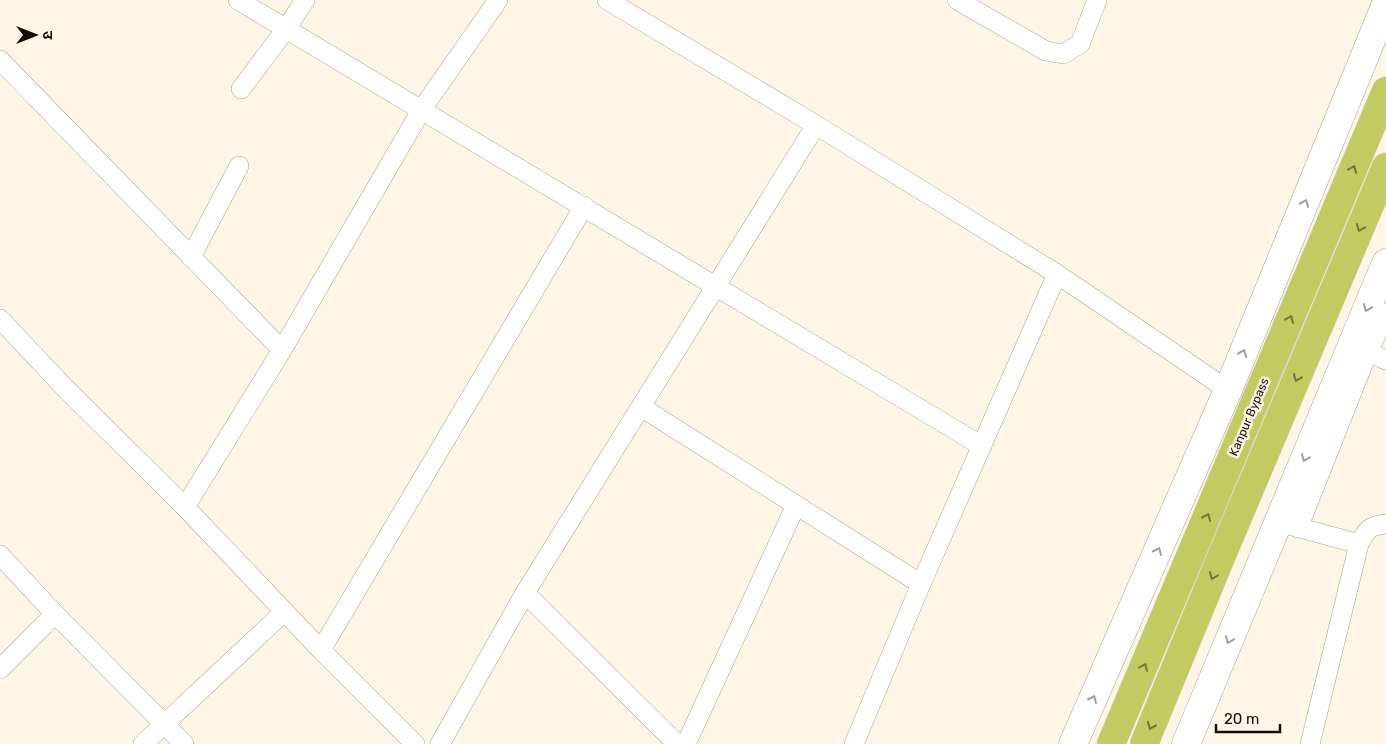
<svg xmlns="http://www.w3.org/2000/svg" width="1386" height="744" font-family="Rubik,'Noto Sans Devanagari',sans-serif">
<style>
.lines{fill:none;stroke-linecap:round;stroke-linejoin:round}
.street-casing{stroke:#ad9e87;stroke-width:20}
.secondary-casing{stroke:#ad9e87;stroke-width:29}
.highway-casing{stroke:#d9d8d7;stroke-width:29}
.street{stroke:#fff;stroke-width:19}
.secondary{stroke:#fff;stroke-width:28}
.highway{stroke:#c1cb62;stroke-width:28}
.oneway{stroke:#737639}
.oneway2{stroke:#a19f9b}
.labels{text-anchor:middle;stroke-width:5;stroke-linejoin:round;paint-order:stroke}
.street-label{font-size:12px;fill:#130e06;stroke:#fef5e6}
</style>
<rect width="100%" height="100%" fill="#fef5e6"/>
<g class="lines">
<defs>
<g id="street">
<polyline points="238,0 982,446"/>
<polyline points="607,0 816,125 1057,274 1228,390"/>
<polyline points="957,0 1046,51 1063,54 1080,44 1097,0"/>
<polyline points="0,60 282,350"/>
<polyline points="241,89 286,29 305,0"/>
<polyline points="191,257 239,166"/>
<polyline points="0,319 64,387 185,507 321,650 415,744"/>
<polyline points="1368,352 1386,360"/>
<polyline points="641,407 921,584"/>
<polyline points="185,507 282,350 422,109 498,0"/>
<polyline points="1286,524 1359,544"/>
<polyline points="1298,528 1368,352 1386,313"/>
<polyline points="0,555 55,614 184,744"/>
<polyline points="525,593 677,744"/>
<polyline points="321,650 584,206"/>
<polyline points="0,669 55,614"/>
<polyline points="143,744 284,612"/>
<polyline points="440,744 525,593 816,125"/>
<polyline points="686,744 796,505"/>
<polyline points="854,744 921,584 1057,274"/>
<path d="M1310,744L1359,544C1367,529 1369,526 1386,524"/>
</g>
<g id="secondary">
<polyline points="1073,744 1228,390 1386,4"/>
<polyline points="1186,744 1386,263"/>
</g>
<g id="highway">
<polyline points="1111,744 1386,91"/>
<polyline points="1144,744 1219,562 1386,167"/>
</g>
</defs>
<use href="#street" class="street-casing"/>
<use href="#secondary" class="secondary-casing"/>
<use href="#highway" class="highway-casing"/>
<use href="#street" class="street"/>
<use href="#secondary" class="secondary"/>
<use href="#highway" class="highway"/>
</g>
<defs><path id="oneway-chevron" d="M-2-3.5L2.5 0L-2 3.5" fill="none" stroke-width="1.6" stroke-linecap="round" stroke-linejoin="round" transform="scale(1.25)"/></defs>
<g class="oneway">
<use href="#oneway-chevron" transform="translate(1353 169) rotate(-67)"/>
<use href="#oneway-chevron" transform="translate(1360 228) rotate(113)"/>
<use href="#oneway-chevron" transform="translate(1290 319) rotate(-67)"/>
<use href="#oneway-chevron" transform="translate(1297 378) rotate(113)"/>
<use href="#oneway-chevron" transform="translate(1207 517) rotate(-67)"/>
<use href="#oneway-chevron" transform="translate(1213 576) rotate(112)"/>
<use href="#oneway-chevron" transform="translate(1144 667) rotate(-67)"/>
<use href="#oneway-chevron" transform="translate(1151 726) rotate(112)"/>
</g>
<g class="oneway2">
<use href="#oneway-chevron" transform="translate(1305 203) rotate(-68)"/>
<use href="#oneway-chevron" transform="translate(1367 308) rotate(112)"/>
<use href="#oneway-chevron" transform="translate(1243 353) rotate(-68)"/>
<use href="#oneway-chevron" transform="translate(1305 458) rotate(113)"/>
<use href="#oneway-chevron" transform="translate(1158 551) rotate(-66)"/>
<use href="#oneway-chevron" transform="translate(1229 640) rotate(113)"/>
<use href="#oneway-chevron" transform="translate(1093 699) rotate(-66)"/>
</g>
<g class="labels">
<g class="street-label">
<text transform="translate(1249 417) rotate(-67)" y="4">Kanpur Bypass</text>
</g>
</g>
<g transform="translate(35 35) rotate(90)" stroke="#fef5e6" stroke-width="4" paint-order="stroke">
<path d="M0-4L9 19L0 12L-9 19Z" fill="#130e06"/>
<text y="-8" font-size="14" font-weight="bold" text-anchor="middle" fill="#130e06">उ</text>
</g>
<path d="M1216 724v8h64v-8" fill="none" stroke="#130e06" stroke-width="2.5"/>
<text x="1224" y="724" font-size="15" fill="#130e06" stroke="#fef5e6" stroke-width="4" paint-order="stroke">20 m</text>
</svg>
